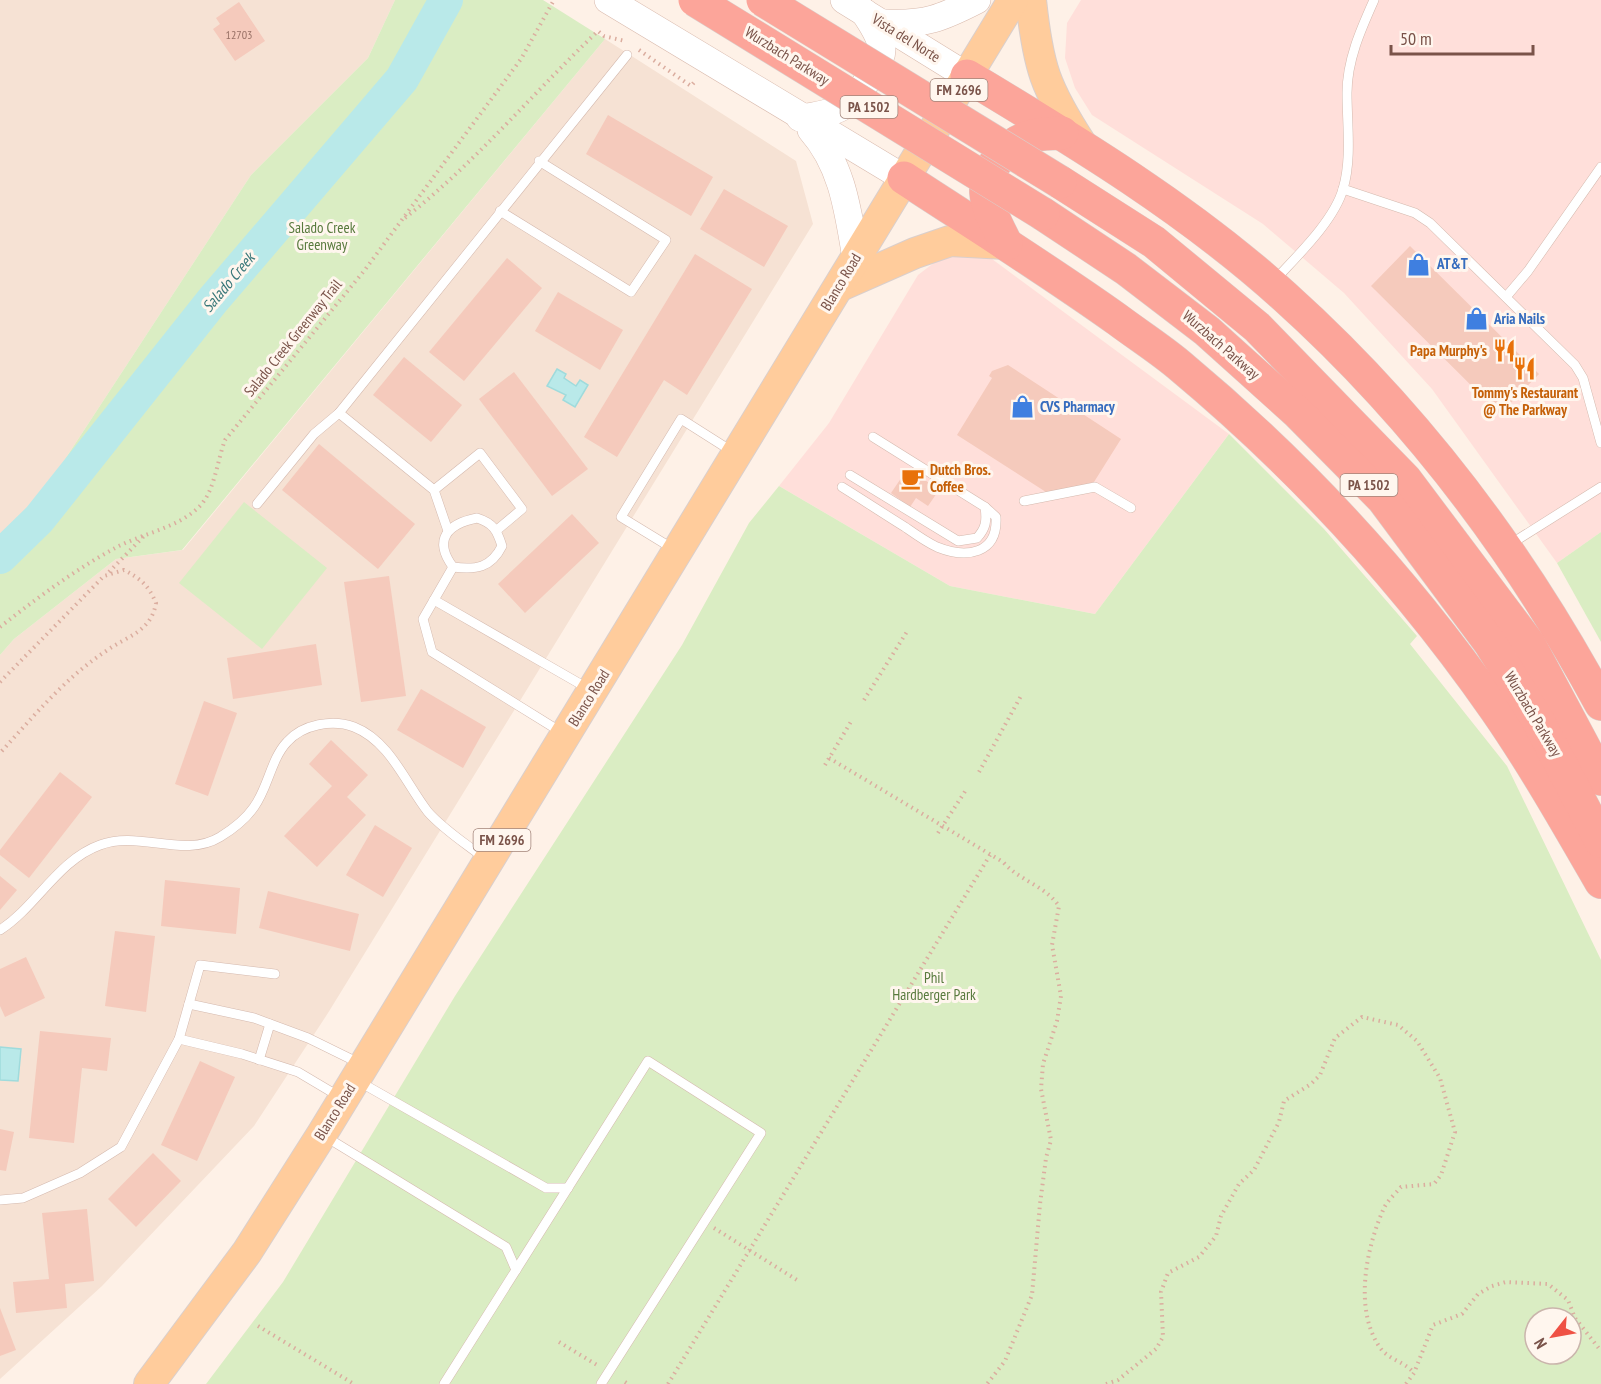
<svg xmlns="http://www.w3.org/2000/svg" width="1601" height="1384" font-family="'PT Sans Narrow',sans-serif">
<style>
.residential{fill:#f6e2d4}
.commercial{fill:#ffdfda}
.green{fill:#daedc3;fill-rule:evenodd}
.water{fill:#b9e9e9;stroke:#9fdbdc;stroke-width:1.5}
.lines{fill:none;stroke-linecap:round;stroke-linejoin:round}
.river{stroke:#b9e9e9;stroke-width:34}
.building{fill:#f5cabc}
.lane-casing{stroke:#d4b9ae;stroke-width:10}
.secondary-casing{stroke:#d9baad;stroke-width:28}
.primary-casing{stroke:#dacfcc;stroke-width:32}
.highway-casing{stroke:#dacfcc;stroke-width:34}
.path{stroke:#dbad9f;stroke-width:4;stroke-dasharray:1.5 4.5;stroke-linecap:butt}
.lane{stroke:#fff;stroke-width:9}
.secondary{stroke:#fff;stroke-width:27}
.primary{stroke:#ffcc9c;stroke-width:30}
.highway{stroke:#fca59a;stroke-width:33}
.highway-bridge-casing{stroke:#dacfcc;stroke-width:34;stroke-linecap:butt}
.highway-bridge{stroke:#fca59a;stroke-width:33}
.labels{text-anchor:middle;stroke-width:6;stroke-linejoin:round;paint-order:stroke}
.number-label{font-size:12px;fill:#997166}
.shield{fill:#fff6ee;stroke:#a2847a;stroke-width:1.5}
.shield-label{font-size:14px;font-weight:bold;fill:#7a5349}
.street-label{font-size:15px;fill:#7a5349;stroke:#fff6ee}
.park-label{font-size:15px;fill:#587a3d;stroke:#fff6ee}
.shop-label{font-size:15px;font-weight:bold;fill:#366cbe;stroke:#fff6ee;text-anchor:start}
.food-label{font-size:15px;font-weight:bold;fill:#c56008;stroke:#fff6ee;text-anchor:end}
.water-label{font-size:16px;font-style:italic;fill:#387779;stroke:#fff6ee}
</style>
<rect width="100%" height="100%" fill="#fef1e7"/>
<g class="residential">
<polygon points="0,0 395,0 368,58 251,175 37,502 0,537"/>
<polygon points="605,39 796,161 813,224 328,1013 254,1126 102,1286 0,1379 0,655 14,639 116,559 183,550"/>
</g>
<g class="commercial">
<polygon points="1081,0 1601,0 1601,532 1557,563 1432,389 1344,293 1263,224 1092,115 1075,88 1065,58 1067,23"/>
<polygon points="967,253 992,259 1229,434 1095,614 950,586 779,486 829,423 918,275 939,259"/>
</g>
<g class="green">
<polygon points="395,0 543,0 605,39 182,550 116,559 14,639 0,655 0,537 37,502 251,175 368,58"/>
<path d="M1229,434L1324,529L1417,636L1410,644L1507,766L1601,960V1384H206L283,1282L455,996L682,645L749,523L779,486L950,586L1095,614ZM1535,1318H1571V1354H1535Z"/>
<polygon points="244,502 327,568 262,649 179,583"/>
<polygon points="1601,532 1601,642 1557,563"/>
</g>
<g class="water">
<polygon points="557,369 566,374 564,378 576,386 580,380 588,385 575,407 563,400 566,395 547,386"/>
<polygon points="0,1047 21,1049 18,1081 0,1080"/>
</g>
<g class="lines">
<polyline class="river" points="0,557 39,519 213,300 402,79 446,0"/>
</g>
<g class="building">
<polygon points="239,2 265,41 235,61 213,29 220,24 216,18"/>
<polygon points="608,115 713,177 691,216 586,154"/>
<polygon points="724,189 788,226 764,267 700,229"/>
<polygon points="1410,246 1539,374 1500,414 1371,286"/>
<polygon points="695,254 752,289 687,395 664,380 617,457 584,437"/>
<polygon points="507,258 542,288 464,381 429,352"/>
<polygon points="558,292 623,330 600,370 535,331"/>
<polygon points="404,357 462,405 431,442 373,395"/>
<polygon points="1008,365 1121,439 1094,482 1049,494 957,435 992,378 989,376 992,371"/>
<polygon points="514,372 588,469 552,496 479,399"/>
<polygon points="319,444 415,524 378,569 282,490"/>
<polygon points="908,468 939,490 928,506 916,498 910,507 891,493"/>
<polygon points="572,514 599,543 525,613 498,584"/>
<polygon points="389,576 406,696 361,702 344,582"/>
<polygon points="316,644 322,685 233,699 227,658"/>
<polygon points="421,689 486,727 463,768 397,730"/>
<polygon points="204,701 237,713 208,796 175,784"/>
<polygon points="331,740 368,775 347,797 366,815 317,867 284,836 332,786 309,764"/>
<polygon points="60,772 92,797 29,878 0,855 0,850"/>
<polygon points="375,825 412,848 383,897 346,875"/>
<polygon points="0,876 17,890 0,910"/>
<polygon points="165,880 240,888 236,934 161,926"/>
<polygon points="268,891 359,914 350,951 259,928"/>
<polygon points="115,931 155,936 146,1012 105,1006"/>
<polygon points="26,957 45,998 5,1017 0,1006 0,969"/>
<polygon points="40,1031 111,1038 107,1071 82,1068 74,1143 29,1138"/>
<polygon points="200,1061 235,1077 197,1161 161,1145"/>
<polygon points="0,1129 14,1132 6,1171 0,1170"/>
<polygon points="153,1153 181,1181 136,1227 108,1199"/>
<polygon points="87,1209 94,1281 65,1284 67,1308 16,1313 13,1282 49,1279 42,1213"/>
<polygon points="0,1308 16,1350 0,1356"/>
</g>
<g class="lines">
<defs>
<g id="lane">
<polyline points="1343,189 1415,213 1430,223 1575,365 1583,378 1601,443"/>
<polyline points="500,211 631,292 666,240 539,161"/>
<path d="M1274,281C1296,257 1334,221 1343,189C1352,159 1347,124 1347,93C1347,60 1361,29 1374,0"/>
<polyline points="1506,297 1528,271 1601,167"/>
<polyline points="339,413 434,490 448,531"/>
<path d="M850,475L958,541L977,538C986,528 987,521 985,507L873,437"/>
<path d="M842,487C863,500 884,514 905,527C915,534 926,542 937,547C967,559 998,554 996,517L985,507"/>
<polyline points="434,490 480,453 522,509 497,530"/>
<polyline points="1024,501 1095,487 1131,508"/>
<polyline points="257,504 314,434 339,413 627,55"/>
<path d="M477,518C493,523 497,530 502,546C491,568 476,570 453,567C433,540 447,524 477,518Z"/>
<polyline points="1509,545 1601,487"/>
<polyline points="675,550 621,517 681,419 733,452"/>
<polyline points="453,567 423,619 432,652 561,732"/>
<polyline points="434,600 589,689"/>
<path d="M0,930C36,907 58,860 100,845C139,830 184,859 220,837C233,829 245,820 254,807C268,788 271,759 287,742C303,724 333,719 354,727C390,741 406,784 428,812C444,830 465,843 484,858"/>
<polyline points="189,1004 254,1018 308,1038 361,1064"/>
<polyline points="179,1039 242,1054 298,1072 340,1097"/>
<polyline points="259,1060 270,1024"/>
<polyline points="358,1081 546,1188 568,1188"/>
<polyline points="326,1137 506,1247 516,1270"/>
<polyline points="0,1200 23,1198 80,1173 121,1147 179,1039 200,965 275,974"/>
<polyline points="444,1384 648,1061 761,1133 601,1384"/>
</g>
<g id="secondary">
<polyline points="608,0 904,178"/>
<polyline points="844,0 967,76"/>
<path d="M885,23C925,25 942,18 977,0"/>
<path d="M800,118C838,113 850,108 871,75C875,67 882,59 882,50C881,36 871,23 864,12"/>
<path d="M811,130C843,166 848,212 856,258"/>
</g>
<g id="primary">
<path d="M1031,0C1038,67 1045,88 1082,145"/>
<polyline points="840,286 915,253 950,241 1006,244"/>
<polyline points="149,1384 247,1252 322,1134 1013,0"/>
</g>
<g id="highway">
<path d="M967,76C1077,142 1189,210 1284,296C1413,412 1519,552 1601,704"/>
<path d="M904,178C976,225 1048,270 1118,320C1138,335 1160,349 1179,365C1299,465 1406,581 1496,710C1534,765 1567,823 1601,882"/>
<polyline points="1060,182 1154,242 1257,327 1405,479 1529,644 1601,779"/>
<polyline points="1043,214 1126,269 1207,331 1297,412 1383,499 1490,643 1536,717 1601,841"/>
<path d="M1006,244C999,228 987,210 986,192C985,168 1007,144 1029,137C1039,133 1051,134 1062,133"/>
</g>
</defs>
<use href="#lane" class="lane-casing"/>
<use href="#secondary" class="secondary-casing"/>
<use href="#primary" class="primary-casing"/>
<use href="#highway" class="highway-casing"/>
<g class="path">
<polyline points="639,50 691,86 696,80"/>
<path d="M405,218C475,163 533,93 598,31L604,36L625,41"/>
<polyline points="109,572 144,536"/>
<path d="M0,627C37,598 76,569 117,547C144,533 177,528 199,507C215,491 217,461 225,440L364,271L521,59L554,0"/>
<path d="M0,682L104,576L124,570C140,578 149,586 156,603C151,632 127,636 106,651C65,678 33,717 0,753"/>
<polyline points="864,700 908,630"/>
<path d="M829,758L1003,862C1020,881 1044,885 1059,906L1052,945L1061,996L1057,1021L1043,1064L1041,1089L1051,1140L1046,1158L1040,1204L1032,1295L1005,1361L987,1384"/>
<polyline points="825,765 852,720"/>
<polyline points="979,772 1022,694"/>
<polyline points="938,833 966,790"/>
<polyline points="893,991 904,997"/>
<polyline points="714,1228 797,1280"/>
<polyline points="258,1326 354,1384"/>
<polyline points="559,1342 597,1365"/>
<polyline points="625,1382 628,1384"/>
<polyline points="668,1384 990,855"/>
<path d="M1106,1384L1118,1380L1156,1349L1163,1337L1161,1292L1168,1273L1199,1257L1216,1236L1221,1216L1239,1184L1254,1170L1279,1122L1284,1101L1311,1084L1320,1075L1335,1038L1362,1017L1398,1025L1417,1041L1440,1078L1455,1132L1441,1175L1434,1184L1401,1187C1396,1193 1388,1200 1384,1208C1366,1248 1353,1311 1381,1349C1390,1360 1405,1362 1414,1373"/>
<polyline points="1406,1384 1414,1373 1433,1325 1462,1314 1478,1294 1492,1286 1506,1282 1548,1284 1568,1300 1575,1318 1601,1351"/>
</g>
<use href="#lane" class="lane"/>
<use href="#secondary" class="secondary"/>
<use href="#primary" class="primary"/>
<use href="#highway" class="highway"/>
<defs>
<g id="highway-bridge">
<polyline points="695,0 1043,214"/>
<polyline points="763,0 1060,182"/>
</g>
</defs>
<use href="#highway-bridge" class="highway-bridge-casing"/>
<use href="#highway-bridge" class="highway-bridge"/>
</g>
<defs>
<symbol id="shop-bare" viewBox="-9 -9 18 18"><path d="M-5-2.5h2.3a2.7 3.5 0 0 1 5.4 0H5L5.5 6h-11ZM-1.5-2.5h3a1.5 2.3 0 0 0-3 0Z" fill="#3f7fe0" stroke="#fff6ee" stroke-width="2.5" paint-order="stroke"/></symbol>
<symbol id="restaurant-bare" viewBox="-9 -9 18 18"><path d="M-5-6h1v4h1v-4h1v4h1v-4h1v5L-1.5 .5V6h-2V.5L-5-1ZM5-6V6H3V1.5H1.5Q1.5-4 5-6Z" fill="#e8710a" stroke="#fff6ee" stroke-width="2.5" paint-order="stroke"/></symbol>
<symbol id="cafe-bare" viewBox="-9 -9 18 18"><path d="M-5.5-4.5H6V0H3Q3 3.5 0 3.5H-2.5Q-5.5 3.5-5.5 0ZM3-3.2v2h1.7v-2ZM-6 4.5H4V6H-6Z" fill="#e8710a" stroke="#fff6ee" stroke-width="2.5" paint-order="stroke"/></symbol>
</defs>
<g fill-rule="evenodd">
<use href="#shop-bare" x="1402" y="248" width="33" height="33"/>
<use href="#shop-bare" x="1460" y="302" width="33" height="33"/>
<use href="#restaurant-bare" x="1488" y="334" width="33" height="33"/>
<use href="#restaurant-bare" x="1508" y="352" width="33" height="33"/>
<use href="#shop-bare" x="1006" y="390" width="33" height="33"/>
<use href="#cafe-bare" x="896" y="462" width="33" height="33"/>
</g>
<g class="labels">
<g class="number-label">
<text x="239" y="39">12703</text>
</g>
<g class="shield">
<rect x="930.5" y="79" width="57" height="22" rx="4.5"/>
<rect x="840.5" y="96" width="57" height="22" rx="4.5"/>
<rect x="1340.5" y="474" width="57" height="22" rx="4.5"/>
<rect x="473.5" y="829" width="57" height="22" rx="4.5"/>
</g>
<g class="shield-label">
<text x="959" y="95">FM 2696</text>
<text x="869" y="112">PA 1502</text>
<text x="1369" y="490">PA 1502</text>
<text x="502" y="845">FM 2696</text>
</g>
<g class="street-label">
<text transform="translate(906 38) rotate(32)" y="5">Vista del Norte</text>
<text transform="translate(787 56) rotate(32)" y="5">Wurzbach Parkway</text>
<text transform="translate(841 282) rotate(-59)" y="5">Blanco Road</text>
<text transform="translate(293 338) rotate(-51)" y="5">Salado Creek Greenway Trail</text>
<text transform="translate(1221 345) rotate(41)" y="5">Wurzbach Parkway</text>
<text transform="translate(589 698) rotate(-58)" y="5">Blanco Road</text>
<text transform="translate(1533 714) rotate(59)" y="5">Wurzbach Parkway</text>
<text transform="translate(335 1112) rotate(-58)" y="5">Blanco Road</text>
</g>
<g class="park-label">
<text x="322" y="233">Salado Creek<tspan x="322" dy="17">Greenway</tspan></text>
<text x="934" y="983">Phil<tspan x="934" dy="17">Hardberger Park</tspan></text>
</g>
<g class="shop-label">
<text x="1437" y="269">AT&amp;T</text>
<text x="1494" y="324">Aria Nails</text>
<text x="1040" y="412">CVS Pharmacy</text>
</g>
<g class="food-label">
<text x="1487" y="356">Papa Murphy's</text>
<text x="1525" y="398" text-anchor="middle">Tommy's Restaurant<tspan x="1525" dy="17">@ The Parkway</tspan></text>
<text x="930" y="475" text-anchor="start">Dutch Bros.<tspan x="930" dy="17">Coffee</tspan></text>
</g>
<g class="water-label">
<text transform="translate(228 282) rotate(-50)" y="6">Salado Creek</text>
</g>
</g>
<g transform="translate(1553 1336) rotate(239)"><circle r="28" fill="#fff6ee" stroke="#cab5ac" stroke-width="1.5"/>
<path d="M0-4.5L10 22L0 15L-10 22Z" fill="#ef5144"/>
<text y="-9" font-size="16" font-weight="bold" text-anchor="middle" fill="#7a5349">N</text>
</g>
<path d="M1391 45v9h142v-9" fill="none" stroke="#7a5349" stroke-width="3"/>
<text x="1400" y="45" font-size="18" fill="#7a5349" stroke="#fff6ee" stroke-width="4.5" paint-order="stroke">50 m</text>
</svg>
